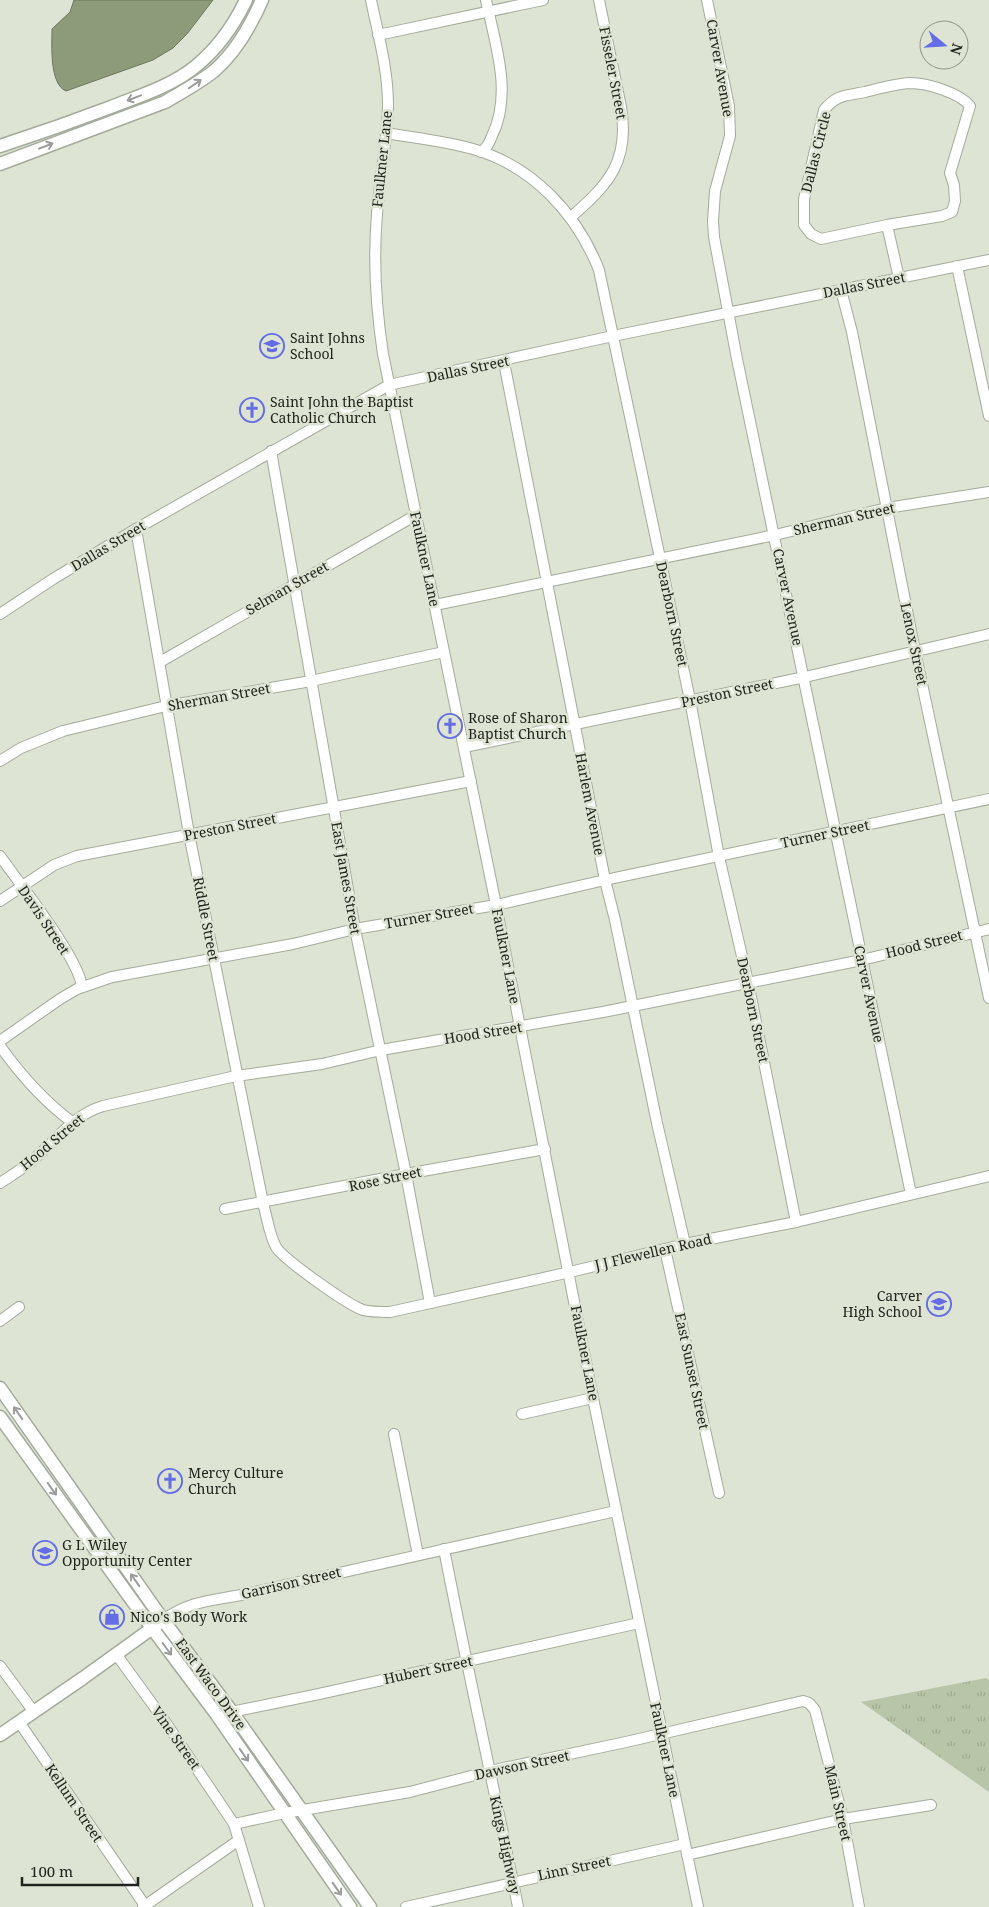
<svg xmlns="http://www.w3.org/2000/svg" width="989" height="1907" font-family="'Noto Serif',serif">
<style>
.grass{fill:url(#grass-tufts)}
.water{fill:#8d9b7b;stroke:#6d775f}
.lines{fill:none;stroke-linecap:round;stroke-linejoin:round}
.minor-casing{stroke:#a4ab9b;stroke-width:12}
.major-casing{stroke:#a4ab9b;stroke-width:15}
.minor{stroke:#fff;stroke-width:10}
.major{stroke:#fff;stroke-width:12}
.oneway{stroke:#9c9c9a}
.labels{text-anchor:middle;stroke-width:5;stroke-linejoin:round;paint-order:stroke}
.street-label{font-size:14px;fill:#22241e;stroke:#dde4d3}
.poi-label{font-size:14px;fill:#22241e;stroke:#dde4d3;text-anchor:start}
</style>
<defs>
<pattern id="grass-tufts" width="24" height="20" patternUnits="userSpaceOnUse" patternTransform="scale(1.25)"><rect width="24" height="20" fill="#b9c5a8"/><path d="M3 7l-1-3M5 7V3M7 7l1-3M15 17l-1-3M17 17v-4M19 17l1-3" fill="none" stroke="#9fa990"/></pattern>
</defs>
<rect width="100%" height="100%" fill="#dde4d3"/>
<polygon class="grass" points="986,1678 989,1680 989,1792 861,1702"/>
<path class="water" d="M74,0H213L187,34L173,48L153,60L66,91C49,84 52,44 52,29L70,12Z"/>
<g class="lines">
<defs>
<g id="minor">
<path d="M371,0C378,34 388,69 388,105C387,142 380,177 377,214C373,261 376,308 383,354L496,905L593,1398L698,1907"/>
<polyline points="707,0 729,106 730,136 715,191 713,221 714,237 737,359 911,1194"/>
<polyline points="378,35 543,0"/>
<path d="M386,133C415,138 445,141 473,149C533,166 577,214 599,270L690,700L719,857L748,982L796,1222"/>
<path d="M481,152C487,148 489,143 492,136C513,93 495,44 486,0"/>
<path d="M571,217C609,184 630,161 621,107L599,0"/>
<path d="M887,225L942,216L952,212L955,201L954,185L950,173L970,106C960,93 927,83 910,83C895,84 880,88 865,92C846,96 837,94 824,110L804,199V225L811,234L821,239L887,225L899,278"/>
<polyline points="957,266 989,416"/>
<polyline points="841,290 852,332 915,651 989,998"/>
<polyline points="504,362 605,880 615,920 657,1123 685,1244"/>
<polyline points="271,451 355,929 406,1174 430,1303"/>
<path d="M136,529L189,834L263,1203C267,1217 269,1234 276,1247C283,1259 348,1305 363,1310C371,1312 381,1312 390,1312L570,1272L685,1244L796,1222L989,1176"/>
<polyline points="435,605 775,535 887,508 989,492"/>
<polyline points="0,614 53,579 136,529 389,385 613,336 989,260"/>
<polyline points="160,662 416,515"/>
<polyline points="464,747 805,677 989,634"/>
<polyline points="0,761 21,748 63,731 166,706 311,681 444,652"/>
<path d="M0,856C19,883 79,958 82,987"/>
<polyline points="0,901 54,865 77,856 471,781"/>
<polyline points="0,1041 60,999 77,989 112,977 293,944 355,929 496,905 605,880 989,799"/>
<path d="M0,1046C20,1074 45,1102 72,1122"/>
<path d="M0,1183C12,1175 24,1168 35,1158C58,1139 73,1115 103,1106L236,1076L322,1064L381,1050L603,1012L862,960L989,929"/>
<polyline points="225,1209 406,1174 545,1149"/>
<polyline points="665,1249 719,1493"/>
<polyline points="0,1321 19,1307"/>
<polyline points="522,1414 593,1398"/>
<polyline points="394,1434 418,1555"/>
<path d="M444,1549C467,1668 494,1787 518,1907"/>
<path d="M163,1620C190,1601 210,1601 241,1595L616,1511"/>
<polyline points="116,1654 164,1720 234,1824 259,1907"/>
<polyline points="0,1666 34,1712"/>
<polyline points="217,1715 319,1694 639,1623"/>
<polyline points="19,1722 146,1907"/>
<polyline points="234,1824 285,1813 410,1792 490,1771 626,1742 803,1701 809,1703 815,1710 843,1819 859,1907"/>
<polyline points="687,1855 843,1819 931,1805"/>
<polyline points="143,1907 239,1840"/>
<polyline points="406,1907 685,1844"/>
</g>
<g id="major">
<path d="M0,146C37,134 74,121 111,107C139,96 172,86 196,66C218,48 234,25 246,0"/>
<path d="M0,164L165,102C182,92 199,83 214,71C235,53 251,25 262,0"/>
<polyline points="0,1388 163,1620 232,1712 370,1907"/>
<polyline points="0,1417 152,1628 217,1715 350,1907"/>
<polyline points="0,1735 83,1678 158,1624"/>
</g>
</defs>
<use href="#minor" class="minor-casing"/>
<use href="#major" class="major-casing"/>
<use href="#minor" class="minor"/>
<use href="#major" class="major"/>
</g>
<defs><path id="oneway-shaft" d="M-6 0H5M1.5-3L5.5 0L1.5 3" fill="none" stroke-width="1.6" stroke-linecap="round" stroke-linejoin="round" transform="scale(1.25)"/></defs>
<g class="oneway">
<use href="#oneway-shaft" transform="translate(195 84) rotate(-35)"/>
<use href="#oneway-shaft" transform="translate(134 98) rotate(159)"/>
<use href="#oneway-shaft" transform="translate(46 146) rotate(-21)"/>
<use href="#oneway-shaft" transform="translate(18 1413) rotate(-125)"/>
<use href="#oneway-shaft" transform="translate(52 1489) rotate(54)"/>
<use href="#oneway-shaft" transform="translate(135 1580) rotate(-125)"/>
<use href="#oneway-shaft" transform="translate(167 1649) rotate(53)"/>
<use href="#oneway-shaft" transform="translate(244 1755) rotate(55)"/>
<use href="#oneway-shaft" transform="translate(337 1889) rotate(55)"/>
</g>
<defs>
<symbol id="school-ring" viewBox="-11 -11 22 22"><circle r="9.5" fill="#dde4d3" stroke="#656de6" stroke-width="1.5"/><path d="M0-5L7-2L0 1L-7-2ZM-4 1L0 2.5L4 1V4Q0 6-4 4Z" fill="#656de6"/></symbol>
<symbol id="church-ring" viewBox="-11 -11 22 22"><circle r="9.5" fill="#dde4d3" stroke="#656de6" stroke-width="1.5"/><path d="M-1.2-6h2.4v3.5h3.3v2.4h-3.3V6h-2.4V-.1h-3.3v-2.4h3.3Z" fill="#656de6"/></symbol>
<symbol id="shop-ring" viewBox="-11 -11 22 22"><circle r="9.5" fill="#dde4d3" stroke="#656de6" stroke-width="1.5"/><path d="M-5-2.5h2.3a2.7 3.5 0 0 1 5.4 0H5L5.5 6h-11ZM-1.5-2.5h3a1.5 2.3 0 0 0-3 0Z" fill="#656de6"/></symbol>
</defs>
<g fill-rule="evenodd">
<use href="#school-ring" x="258" y="332" width="28" height="28"/>
<use href="#church-ring" x="238" y="396" width="28" height="28"/>
<use href="#church-ring" x="436" y="712" width="28" height="28"/>
<use href="#school-ring" x="925" y="1290" width="28" height="28"/>
<use href="#church-ring" x="156" y="1467" width="28" height="28"/>
<use href="#school-ring" x="31" y="1539" width="28" height="28"/>
<use href="#shop-ring" x="98" y="1603" width="28" height="28"/>
</g>
<g class="labels">
<g class="street-label">
<text transform="translate(720 68) rotate(80)" y="5">Carver Avenue</text>
<text transform="translate(613 73) rotate(79)" y="5">Fisseler Street</text>
<text transform="translate(816 152) rotate(-76)" y="5">Dallas Circle</text>
<text transform="translate(382 159) rotate(-84)" y="5">Faulkner Lane</text>
<text transform="translate(864 285) rotate(-11)" y="5">Dallas Street</text>
<text transform="translate(468 369) rotate(-12)" y="5">Dallas Street</text>
<text transform="translate(844 519) rotate(-13)" y="5">Sherman Street</text>
<text transform="translate(108 546) rotate(-31)" y="5">Dallas Street</text>
<text transform="translate(425 559) rotate(78)" y="5">Faulkner Lane</text>
<text transform="translate(287 588) rotate(-30)" y="5">Selman Street</text>
<text transform="translate(788 597) rotate(78)" y="5">Carver Avenue</text>
<text transform="translate(672 614) rotate(78)" y="5">Dearborn Street</text>
<text transform="translate(914 644) rotate(78)" y="5">Lenox Street</text>
<text transform="translate(727 693) rotate(-12)" y="5">Preston Street</text>
<text transform="translate(219 697) rotate(-10)" y="5">Sherman Street</text>
<text transform="translate(590 804) rotate(79)" y="5">Harlem Avenue</text>
<text transform="translate(230 827) rotate(-11)" y="5">Preston Street</text>
<text transform="translate(825 834) rotate(-12)" y="5">Turner Street</text>
<text transform="translate(346 878) rotate(80)" y="5">East James Street</text>
<text transform="translate(429 916) rotate(-10)" y="5">Turner Street</text>
<text transform="translate(206 919) rotate(79)" y="5">Riddle Street</text>
<text transform="translate(44 920) rotate(56)" y="5">Davis Street</text>
<text transform="translate(924 944) rotate(-14)" y="5">Hood Street</text>
<text transform="translate(506 956) rotate(79)" y="5">Faulkner Lane</text>
<text transform="translate(869 994) rotate(78)" y="5">Carver Avenue</text>
<text transform="translate(753 1010) rotate(78)" y="5">Dearborn Street</text>
<text transform="translate(483 1033) rotate(-9)" y="5">Hood Street</text>
<text transform="translate(52 1142) rotate(-40)" y="5">Hood Street</text>
<text transform="translate(385 1179) rotate(-12)" y="5">Rose Street</text>
<text transform="translate(653 1252) rotate(-13)" y="5">J J Flewellen Road</text>
<text transform="translate(585 1353) rotate(79)" y="5">Faulkner Lane</text>
<text transform="translate(692 1371) rotate(78)" y="5">East Sunset Street</text>
<text transform="translate(291 1583) rotate(-13)" y="5">Garrison Street</text>
<text transform="translate(428 1670) rotate(-12)" y="5">Hubert Street</text>
<text transform="translate(211 1684) rotate(54)" y="5">East Waco Drive</text>
<text transform="translate(176 1738) rotate(55)" y="5">Vine Street</text>
<text transform="translate(665 1750) rotate(78)" y="5">Faulkner Lane</text>
<text transform="translate(522 1765) rotate(-12)" y="5">Dawson Street</text>
<text transform="translate(74 1803) rotate(56)" y="5">Kellum Street</text>
<text transform="translate(838 1803) rotate(77)" y="5">Main Street</text>
<text transform="translate(505 1845) rotate(78)" y="5">Kings Highway</text>
<text transform="translate(574 1868) rotate(-12)" y="5">Linn Street</text>
</g>
<g class="poi-label">
<text x="290" y="343">Saint Johns<tspan x="290" dy="16">School</tspan></text>
<text x="270" y="407">Saint John the Baptist<tspan x="270" dy="16">Catholic Church</tspan></text>
<text x="468" y="723">Rose of Sharon<tspan x="468" dy="16">Baptist Church</tspan></text>
<text x="922" y="1301" text-anchor="end">Carver<tspan x="922" dy="16">High School</tspan></text>
<text x="188" y="1478">Mercy Culture<tspan x="188" dy="16">Church</tspan></text>
<text x="62" y="1550">G L Wiley<tspan x="62" dy="16">Opportunity Center</tspan></text>
<text x="130" y="1622">Nico's Body Work</text>
</g>
</g>
<g transform="translate(944 45) rotate(108)"><circle r="24" fill="#dde4d3" stroke="#92978b"/>
<path d="M0-4L9 19L0 12L-9 19Z" fill="#656de6"/>
<text y="-8" font-size="14" font-weight="bold" text-anchor="middle" fill="#22241e">N</text>
</g>
<path d="M22 1877v8h116v-8" fill="none" stroke="#22241e" stroke-width="2.5"/>
<text x="30" y="1877" font-size="15" fill="#22241e" stroke="#dde4d3" stroke-width="4" paint-order="stroke">100 m</text>
</svg>
